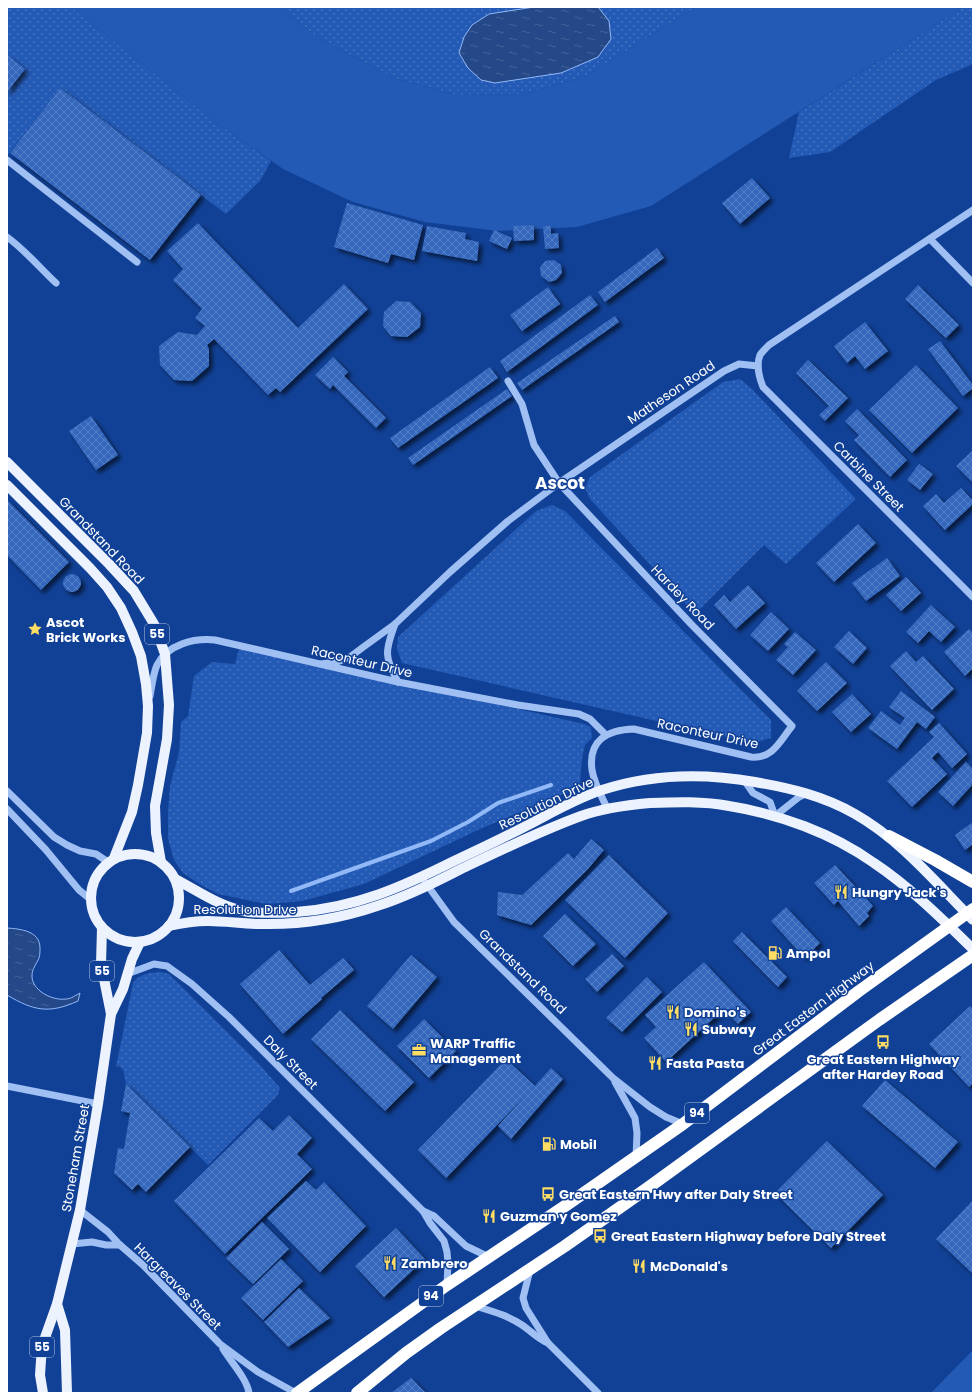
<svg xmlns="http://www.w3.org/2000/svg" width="980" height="1400" font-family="Poppins,sans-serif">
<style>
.grass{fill:url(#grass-dots)}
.park{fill:#235ab5}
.water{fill:url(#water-ripples);stroke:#92b9f7}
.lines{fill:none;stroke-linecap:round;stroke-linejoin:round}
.stream{stroke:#92b9f7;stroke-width:4}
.building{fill:url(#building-cross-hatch);filter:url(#shadow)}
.minor{stroke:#a0c0f3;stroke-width:7}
.major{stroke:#edf2ff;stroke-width:10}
.highway{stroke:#fff;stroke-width:12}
.labels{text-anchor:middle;stroke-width:3;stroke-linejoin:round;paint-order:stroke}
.shield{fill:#114196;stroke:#b8c6e0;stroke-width:1}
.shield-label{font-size:12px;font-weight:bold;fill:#fff}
.street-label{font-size:13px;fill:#fff;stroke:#114196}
.poi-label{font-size:13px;font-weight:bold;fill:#fff;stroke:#114196;text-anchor:start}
.district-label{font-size:17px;font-weight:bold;fill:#fff;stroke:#114196}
</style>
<defs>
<pattern id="grass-dots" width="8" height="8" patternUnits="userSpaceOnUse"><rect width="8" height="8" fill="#235ab5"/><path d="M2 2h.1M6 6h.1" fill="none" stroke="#4473c0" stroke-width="1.8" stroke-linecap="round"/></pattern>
<pattern id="water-ripples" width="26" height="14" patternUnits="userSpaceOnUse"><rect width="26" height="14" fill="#244888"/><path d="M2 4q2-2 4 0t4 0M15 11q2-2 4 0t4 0" fill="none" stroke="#45639a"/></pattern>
<pattern id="building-cross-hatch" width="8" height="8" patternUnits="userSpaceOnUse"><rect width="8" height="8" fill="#3568bc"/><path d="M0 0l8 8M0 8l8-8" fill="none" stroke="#537fc6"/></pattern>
<filter id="shadow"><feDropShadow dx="3.5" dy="3.5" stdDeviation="2" flood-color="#0009"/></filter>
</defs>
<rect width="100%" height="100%" fill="#114196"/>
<g class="grass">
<polygon points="7,7 71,7 214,121 271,161 260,181 226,214 60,88 7,156"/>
<polygon points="279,7 696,7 586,76 524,94 456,95 393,78 317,37"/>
<polygon points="963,7 973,7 973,64 936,80 830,152 789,158 799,112"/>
<polygon points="740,379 752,389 856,499 786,564 764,545 695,614 590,499 585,488 590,477 723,382"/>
<polygon points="552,505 565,511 771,720 771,738 753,743 402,663 397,649 398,637 536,511"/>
<polygon points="240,645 398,682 584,724 591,727 592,738 585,745 582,758 580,784 568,792 480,829 364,884 302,901 266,904 218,894 201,885 183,873 174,860 168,839 168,812 170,786 179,753 181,722 188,716 194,676 212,662 235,664"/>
<path d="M161,972L169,974L260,1065L280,1088L278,1095L208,1165L126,1084L123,1070L119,1066L116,1067L133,983C140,973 150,973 161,972Z"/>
</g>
<g class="park">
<polygon points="71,7 279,7 317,37 393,78 456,95 524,94 586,76 696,7 963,7 651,206 577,227 498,231 425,222 353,202 283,169 214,121"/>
<polygon points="973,1350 973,1393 931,1393"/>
</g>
<g class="water">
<polygon points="534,7 598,7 609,21 611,39 598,57 561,73 495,83 481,80 468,68 459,53 464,37 472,25 489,14"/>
<path d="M7,928C21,929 40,931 40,948C40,952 40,954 39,958C37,963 32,969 32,975C31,990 52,1001 66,999C71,999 76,995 80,993L78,1001C49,1014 34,1011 7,995Z"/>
</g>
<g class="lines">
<polyline class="stream" points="291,891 431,841 468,822 498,803 551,785"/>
</g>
<g class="building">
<polygon points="7,55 25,69 7,92"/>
<polygon points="60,88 201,195 150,260 10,153"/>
<polygon points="752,178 770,198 740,224 722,203"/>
<polygon points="347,203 423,225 414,260 391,254 388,263 334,247"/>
<polygon points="198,223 298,328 344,284 368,309 280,392 276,388 268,395 214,339 207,345 209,349 209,366 192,381 174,380 160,365 159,346 178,332 197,335 205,326 195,318 202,309 173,280 183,269 167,251"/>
<polygon points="534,225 534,240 514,241 513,226"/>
<polygon points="427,226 466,233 465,239 479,242 477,261 422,251"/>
<polygon points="543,226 551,226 551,234 558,233 559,248 545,249"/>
<polygon points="494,230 512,238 507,249 489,241"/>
<polygon points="657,248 664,258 605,302 598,292"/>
<polygon points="554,260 561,265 562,273 556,280 549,282 541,276 540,268 545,261"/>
<polygon points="918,285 959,325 946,338 905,299"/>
<polygon points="548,287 560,304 522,331 510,315"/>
<polygon points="590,295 598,305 507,372 500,361"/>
<polygon points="396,301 410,302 421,313 420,327 407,337 391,336 383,326 384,312"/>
<polygon points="615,316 619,322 522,390 517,383"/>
<polygon points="865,322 888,351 865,369 855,356 847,363 834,346"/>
<polygon points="940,341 973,385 973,388 963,396 928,349"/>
<polygon points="333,357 348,372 344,376 386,418 376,428 333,385 330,389 315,375"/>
<polygon points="808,360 848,398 825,421 819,415 829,406 796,373"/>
<polygon points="916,365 958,408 912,453 869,410"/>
<polygon points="490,367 498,378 398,448 390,438"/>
<polygon points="507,389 512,396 413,465 408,458"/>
<polygon points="857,409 907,460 890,477 854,440 859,435 845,421"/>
<polygon points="91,416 118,455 96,470 69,431"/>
<polygon points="973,450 973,483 956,466"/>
<polygon points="919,464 933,474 920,490 907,480"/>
<polygon points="961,488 973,501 973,504 945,530 923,506 936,494 944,503"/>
<polygon points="7,500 69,562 41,590 7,555"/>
<polygon points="858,524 876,543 834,582 816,563"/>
<polygon points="887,558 900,576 866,601 852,583"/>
<circle cx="72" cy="583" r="9"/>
<polygon points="906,577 921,593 901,611 886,595"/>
<polygon points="748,585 765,603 736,629 714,605 724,595 730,602"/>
<polygon points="931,605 955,627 941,642 929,631 918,643 906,632"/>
<polygon points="771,612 789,629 768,651 750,635"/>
<polygon points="969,629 973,633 973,668 965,676 944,652"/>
<polygon points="849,631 867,648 853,664 834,647"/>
<polygon points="795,632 816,650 793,675 776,660 788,647 784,644"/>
<polygon points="906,651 916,662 923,656 954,689 932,710 890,666"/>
<polygon points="826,662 847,683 817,711 797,691"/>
<polygon points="901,691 935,717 926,729 917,722 897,749 868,728 881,711 900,725 905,718 889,707"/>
<polygon points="852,694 871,714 851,732 832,712"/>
<polygon points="939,723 967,754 952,768 938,752 932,758 947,774 912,807 887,781 934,737 929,732"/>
<polygon points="966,762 973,769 973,784 953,806 938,792"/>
<polygon points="973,822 973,844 965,850 955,835"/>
<polygon points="591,839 604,850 587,870 531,925 497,915 498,892 522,895 568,853 574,859"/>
<polygon points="609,855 668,913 625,958 565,900"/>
<polygon points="835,865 873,906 867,913 869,916 859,926 838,901 834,905 814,883"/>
<polygon points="786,907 820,943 805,958 771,921"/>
<polygon points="565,914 596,944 573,966 543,936"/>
<polygon points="742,932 787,977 778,987 733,941"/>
<polygon points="279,950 310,985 343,958 354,970 321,998 322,999 283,1034 240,984"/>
<polygon points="612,954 624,966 597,992 585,979"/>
<polygon points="411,955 437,977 393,1029 367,1006"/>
<polygon points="704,962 751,1012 738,1024 724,1009 666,1062 644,1038 656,1027 645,1015"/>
<polygon points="647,977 662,992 622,1032 606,1018"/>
<polygon points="970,1006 973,1009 973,1083 969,1087 929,1044"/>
<polygon points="340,1010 414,1082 385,1111 311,1039"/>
<polygon points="424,1019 456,1051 429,1078 397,1046"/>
<polygon points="506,1059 535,1086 551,1068 563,1079 511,1139 498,1126 527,1094 446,1178 418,1150"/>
<polygon points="885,1080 958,1142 935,1168 862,1106"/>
<polygon points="126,1084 190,1147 146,1192 138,1184 132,1190 114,1173 118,1148 124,1149 130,1113 121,1111"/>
<polygon points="289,1115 312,1138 297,1154 312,1169 225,1254 174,1201 259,1118 273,1131"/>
<polygon points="827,1141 883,1195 831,1248 775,1193"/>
<polygon points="306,1181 316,1190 324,1182 366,1226 320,1272 267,1218"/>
<polygon points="973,1200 973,1274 936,1239"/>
<polygon points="262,1222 289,1249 253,1284 226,1258"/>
<polygon points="396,1228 425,1259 384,1297 355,1266"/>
<polygon points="281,1259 303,1281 263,1320 241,1298"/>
<polygon points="299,1288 330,1318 288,1347 264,1322"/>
<polygon points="411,1378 426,1393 391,1393"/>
</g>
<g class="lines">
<g class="minor">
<polyline points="7,160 137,262"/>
<path d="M973,210L769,345C766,348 762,352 760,355C756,365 759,377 763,387L973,597"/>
<path d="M7,237C25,250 40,268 56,283"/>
<polyline points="930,239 973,283"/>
<path d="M508,381L522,404L534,445L559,483L691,624L792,726C780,741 773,759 751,757L634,729C607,730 588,740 592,770C594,783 602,797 607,808"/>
<path d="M395,624C385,651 384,657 398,682"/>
<polyline points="321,664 337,662 350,657 362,648 395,624 450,572 508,521 559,483 724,371 739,364 758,366"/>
<path d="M150,696C152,686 153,674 157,665C168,644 194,638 215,640L398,682L518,705L579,714L590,719L606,735"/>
<polyline points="744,780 753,793 770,802 775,816"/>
<polyline points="7,791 54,837 67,845 80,851 96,854 108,862"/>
<polyline points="7,809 46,850 79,890 90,899"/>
<polyline points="775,816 799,797 807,793"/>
<polyline points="425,882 454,922 613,1078 650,1107 666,1117 683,1124"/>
<polyline points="127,974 154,964 167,966 192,984 229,1017 423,1211 430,1223 444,1241 447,1252 448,1263 447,1285"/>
<polyline points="615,1082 635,1118 637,1133 636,1157"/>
<polyline points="7,1086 98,1104"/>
<polyline points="80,1210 108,1232 120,1245 143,1265 220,1344 258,1372 296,1393"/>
<polyline points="423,1211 434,1216 466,1246 489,1257"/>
<polyline points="72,1244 92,1242 106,1245 120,1245"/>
<polyline points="530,1270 523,1298 526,1308 548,1343 598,1393"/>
<path d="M475,1306C491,1311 507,1315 522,1325C531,1331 538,1339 548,1343"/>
<path d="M223,1349C231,1362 247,1379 249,1393"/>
</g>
<g class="major">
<polyline points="7,462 109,564 134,591 154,624 165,654 169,705 167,739 155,806 156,833 161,862"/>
<polyline points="7,485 90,568 107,587 121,608 132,632 141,656 146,684 148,706 147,733 138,785 132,812 114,858"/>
<circle cx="135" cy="898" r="44"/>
<path d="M175,879C198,891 217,905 243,911C260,914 279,913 296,912C355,908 402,887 454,861C480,849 505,837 530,824C553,812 577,798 602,790C651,774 704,773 755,782C790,788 824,796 855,814C901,840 936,883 973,920"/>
<path d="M169,926C182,923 195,921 208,921C228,921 249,925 269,924C306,924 342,918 377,906C406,897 434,883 461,869C501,850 540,831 581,816C603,808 627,805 650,803C676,802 703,801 729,806C779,814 832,833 874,863C910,887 942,919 973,949"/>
<polyline points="102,928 101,964 111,1014"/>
<polyline points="57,1304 65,1330 67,1393"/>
<polyline points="43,1393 40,1375 42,1346 57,1304 80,1210 98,1104 111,1014 123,989 132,959 140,942"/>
</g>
<g class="highway">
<polyline points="889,836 935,860 973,882"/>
<polyline points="297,1393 447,1285 568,1204 683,1124 859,991 973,909"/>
<polyline points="357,1393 406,1353 441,1328 565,1246 649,1187 879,1020 973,955"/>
</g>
</g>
<defs>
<symbol id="sight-bare" viewBox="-9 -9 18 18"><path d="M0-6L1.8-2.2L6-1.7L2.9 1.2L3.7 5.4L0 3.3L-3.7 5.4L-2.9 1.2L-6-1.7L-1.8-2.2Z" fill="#ffdd63" stroke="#114196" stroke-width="2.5" paint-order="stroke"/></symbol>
<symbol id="restaurant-bare" viewBox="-9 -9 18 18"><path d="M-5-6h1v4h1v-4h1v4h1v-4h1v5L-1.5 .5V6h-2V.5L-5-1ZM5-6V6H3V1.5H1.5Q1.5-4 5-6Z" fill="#ffdd63" stroke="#114196" stroke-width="2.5" paint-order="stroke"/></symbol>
<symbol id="fuel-bare" viewBox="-9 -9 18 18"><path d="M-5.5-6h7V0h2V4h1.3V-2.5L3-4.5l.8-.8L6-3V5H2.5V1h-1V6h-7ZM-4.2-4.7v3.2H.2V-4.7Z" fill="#ffdd63" stroke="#114196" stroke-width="2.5" paint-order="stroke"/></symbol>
<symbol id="bus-bare" viewBox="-9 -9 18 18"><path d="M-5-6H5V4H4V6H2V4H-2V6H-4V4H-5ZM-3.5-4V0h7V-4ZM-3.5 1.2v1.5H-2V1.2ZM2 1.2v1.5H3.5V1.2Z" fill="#ffdd63" stroke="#114196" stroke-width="2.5" paint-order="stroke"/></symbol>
<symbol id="office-bare" viewBox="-9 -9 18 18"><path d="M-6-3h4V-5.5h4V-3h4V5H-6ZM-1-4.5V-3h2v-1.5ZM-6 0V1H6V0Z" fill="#ffdd63" stroke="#114196" stroke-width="2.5" paint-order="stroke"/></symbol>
</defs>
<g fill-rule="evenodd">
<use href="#sight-bare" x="25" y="619" width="20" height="20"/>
<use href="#restaurant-bare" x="831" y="882" width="20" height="20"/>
<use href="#fuel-bare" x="765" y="943" width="20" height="20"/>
<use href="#restaurant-bare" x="663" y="1002" width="20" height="20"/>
<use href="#restaurant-bare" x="681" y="1019" width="20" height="20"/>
<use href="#bus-bare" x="873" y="1032" width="20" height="20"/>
<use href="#office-bare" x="409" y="1040" width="20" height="20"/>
<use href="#restaurant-bare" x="645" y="1053" width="20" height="20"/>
<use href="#fuel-bare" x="539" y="1134" width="20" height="20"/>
<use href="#bus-bare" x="538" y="1184" width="20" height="20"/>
<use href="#restaurant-bare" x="479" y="1206" width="20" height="20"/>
<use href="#bus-bare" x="590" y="1226" width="20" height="20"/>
<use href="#restaurant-bare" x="380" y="1253" width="20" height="20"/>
<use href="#restaurant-bare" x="629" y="1256" width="20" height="20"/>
</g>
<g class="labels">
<g class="shield">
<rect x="145" y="624" width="24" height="20" rx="3"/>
<rect x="90" y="961" width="24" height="20" rx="3"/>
<rect x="685" y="1103" width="24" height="20" rx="3"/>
<rect x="419" y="1286" width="24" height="20" rx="3"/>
<rect x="30" y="1337" width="24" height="20" rx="3"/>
</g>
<g class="shield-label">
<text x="157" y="638">55</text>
<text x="102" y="975">55</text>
<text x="697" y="1117">94</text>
<text x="431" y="1300">94</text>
<text x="42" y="1351">55</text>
</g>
<g class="street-label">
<text transform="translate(671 392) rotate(-34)" y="5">Matheson Road</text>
<text transform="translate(869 476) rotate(45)" y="5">Carbine Street</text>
<text transform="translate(102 540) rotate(46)" y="5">Grandstand Road</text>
<text transform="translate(683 597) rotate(46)" y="5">Hardey Road</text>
<text transform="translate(362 661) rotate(13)" y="5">Raconteur Drive</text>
<text transform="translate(708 733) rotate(12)" y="5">Raconteur Drive</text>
<text transform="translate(546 803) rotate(-26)" y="5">Resolution Drive</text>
<text x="245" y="914">Resolution Drive</text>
<text transform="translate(523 971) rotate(44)" y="5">Grandstand Road</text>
<text transform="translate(813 1008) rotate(-37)" y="5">Great Eastern Highway</text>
<text transform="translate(291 1062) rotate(45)" y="5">Daly Street</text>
<text transform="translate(75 1158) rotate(-80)" y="5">Stoneham Street</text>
<text transform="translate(178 1286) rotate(45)" y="5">Hargreaves Street</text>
</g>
<g class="poi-label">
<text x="46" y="627">Ascot<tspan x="46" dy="15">Brick Works</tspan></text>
<text x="852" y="897">Hungry Jack's</text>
<text x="786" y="958">Ampol</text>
<text x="684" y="1017">Domino's</text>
<text x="702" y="1034">Subway</text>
<text x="430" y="1048">WARP Traffic<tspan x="430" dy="15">Management</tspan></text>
<text x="883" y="1064" text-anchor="middle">Great Eastern Highway<tspan x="883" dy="15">after Hardey Road</tspan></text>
<text x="666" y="1068">Fasta Pasta</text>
<text x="560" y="1149">Mobil</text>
<text x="559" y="1199">Great Eastern Hwy after Daly Street</text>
<text x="500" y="1221">Guzman y Gomez</text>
<text x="611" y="1241">Great Eastern Highway before Daly Street</text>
<text x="401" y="1268">Zambrero</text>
<text x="650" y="1271">McDonald's</text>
</g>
<g class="district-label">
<text x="560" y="489">Ascot</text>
</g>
</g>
<rect width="980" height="1400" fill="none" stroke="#ffffff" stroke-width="16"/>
</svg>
